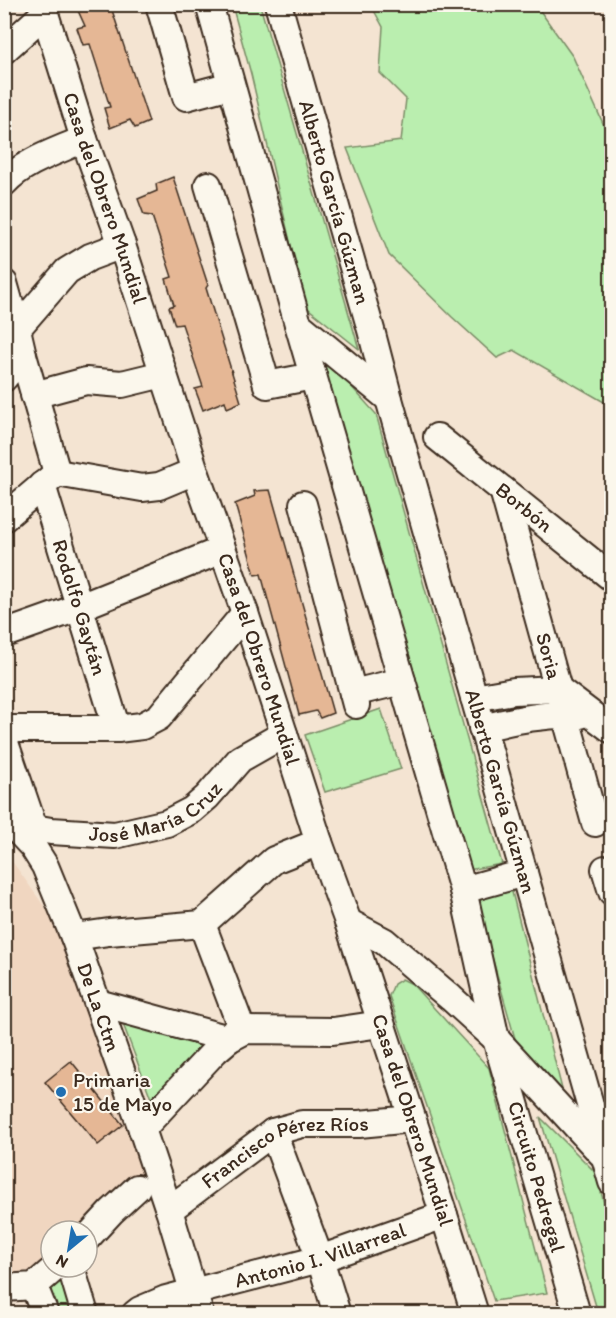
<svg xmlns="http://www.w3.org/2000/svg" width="616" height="1318" font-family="Itim,sans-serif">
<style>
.built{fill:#f0d6c0}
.green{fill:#baeeaf;stroke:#7a8c66;stroke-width:1.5}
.building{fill:#e5b795;stroke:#3b2a1e;stroke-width:1.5}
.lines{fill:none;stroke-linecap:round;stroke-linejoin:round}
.minor-casing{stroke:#3b2a1e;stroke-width:30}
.minor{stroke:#fbf7ec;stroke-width:26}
.poi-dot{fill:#1f6fb2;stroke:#fbf7ec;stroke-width:2}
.labels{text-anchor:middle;stroke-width:4.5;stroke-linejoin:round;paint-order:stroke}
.street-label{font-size:21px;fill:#3b2a1e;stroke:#fbf7ec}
.poi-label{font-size:21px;fill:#3b2a1e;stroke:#fbf7ec;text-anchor:start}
</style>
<rect width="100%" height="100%" fill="#f4e4d2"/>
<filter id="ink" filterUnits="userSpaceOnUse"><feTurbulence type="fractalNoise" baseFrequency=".0167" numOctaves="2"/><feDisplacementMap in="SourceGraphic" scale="12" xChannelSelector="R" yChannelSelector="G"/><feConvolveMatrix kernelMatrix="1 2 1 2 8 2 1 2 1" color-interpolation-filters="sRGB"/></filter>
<g filter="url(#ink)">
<polygon class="built" points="4,850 54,920 91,1012 145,1172 81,1231 51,1231 51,1259 42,1268 5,1276"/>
<g class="green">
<polygon points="232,5 260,5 359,349 305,306 251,74"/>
<polygon points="371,5 536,5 573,57 611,141 611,404 604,402 514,350 497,358 452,317 389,255 347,148 401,141 406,99 380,73 383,27"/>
<polygon points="319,360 332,365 376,414 502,864 468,870"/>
<polygon points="381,709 401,769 325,792 305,735"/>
<polygon points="511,888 564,1097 519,1053 475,896"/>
<polygon points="402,979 412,984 489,1068 547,1293 494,1301 389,996 394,984"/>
<polygon points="120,1016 209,1035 208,1047 152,1101"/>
<polygon points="540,1117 596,1173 611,1229 611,1313 598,1313"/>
<polygon points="65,1270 80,1313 50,1313 45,1287"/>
</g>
<g class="building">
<polygon points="75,4 110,4 149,122 135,128 130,120 110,128 104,108 110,107 90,44 83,45 77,28 85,26"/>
<polygon points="173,177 208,285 206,288 241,402 227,408 225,401 203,410 195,389 203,387 182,324 175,325 169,307 174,305 166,279 172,277 152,216 144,215 138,199 157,191 156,184"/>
<polygon points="270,490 333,713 320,718 316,711 299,715 261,574 255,575 235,504 255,496 254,491"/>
<polygon points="71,1061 123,1125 98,1145 45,1082"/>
</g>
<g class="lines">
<defs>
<g id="minor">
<path id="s1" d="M42,4L84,139L122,245L195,471L245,613L319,842L348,922L444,1215L475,1314"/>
<polyline points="159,4 186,97 231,85"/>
<path id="s2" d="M209,4L298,324L463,890L496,1039L577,1314"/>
<path id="s3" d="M278,4L371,330L389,399L612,1182"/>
<polyline points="4,50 45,13"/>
<path d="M4,183C24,161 58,151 84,139"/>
<polyline points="208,185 267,385 313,376"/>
<polyline points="4,283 17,329 23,355 57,473"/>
<polyline points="298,324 389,399"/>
<polyline points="9,338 67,271 90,257 122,245"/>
<polyline points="4,378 23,355"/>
<polyline points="34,395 86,381 122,384 163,374"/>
<path id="s4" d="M437,437L612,578"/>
<path id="s5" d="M42,485L117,729"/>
<path id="s6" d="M503,490L595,823"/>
<polyline points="303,504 356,705"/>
<polyline points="4,518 57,473 142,488 159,486 195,471"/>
<polyline points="4,634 80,607 222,550"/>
<polyline points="353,693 402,681"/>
<polyline points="474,698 514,691 558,689 612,730"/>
<path d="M482,728C515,720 547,713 580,715"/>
<polyline points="4,729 117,729 142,726 159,717 245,613"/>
<polyline points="4,740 34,828 33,840"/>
<path id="s7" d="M4,816L33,847L45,866L74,937L142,1129L169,1210L200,1314"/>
<path id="s8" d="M10,819L34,828L51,831L115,835L167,823L192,810L207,797L240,759L284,734"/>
<polyline points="605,869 612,892"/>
<polyline points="463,890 524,873"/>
<polyline points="348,922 384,941 451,998 496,1039 601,1153"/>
<polyline points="202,924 240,1024 246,1030"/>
<polyline points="74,937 109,932 202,924 274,860 319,842"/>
<polyline points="98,1003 229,1039 246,1030 333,1031 381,1024"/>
<polyline points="142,1129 215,1051 229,1039 236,1029"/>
<polyline points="273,1132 320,1259 337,1314"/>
<path id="s9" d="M169,1210L273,1132L302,1124H359L412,1119"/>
<polyline points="87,1238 111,1212 137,1188"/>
<polyline points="71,1267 85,1314"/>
<polyline points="34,1286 45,1314"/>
<polyline points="4,1288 34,1286 56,1267"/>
<path id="s10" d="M135,1314L140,1310L166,1299L320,1259L444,1215"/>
</g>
</defs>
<use href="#minor" class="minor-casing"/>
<use href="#minor" class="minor"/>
</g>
</g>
<circle class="poi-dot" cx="61" cy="1092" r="6"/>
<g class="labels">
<g class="street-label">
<text dy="7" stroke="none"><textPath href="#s1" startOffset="204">Casa del Obrero Mundial</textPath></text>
<text dy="7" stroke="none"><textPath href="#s3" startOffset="206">Alberto García Gúzman</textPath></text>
<text dy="7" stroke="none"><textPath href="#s4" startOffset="112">Borbón</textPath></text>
<text dy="7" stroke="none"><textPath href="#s5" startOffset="128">Rodolfo Gaytán</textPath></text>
<text dy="7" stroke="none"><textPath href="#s6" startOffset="172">Soria</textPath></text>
<text dy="7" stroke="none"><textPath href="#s1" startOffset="690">Casa del Obrero Mundial</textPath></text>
<text dy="7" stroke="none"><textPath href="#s3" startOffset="818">Alberto García Gúzman</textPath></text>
<text dy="7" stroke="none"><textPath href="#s8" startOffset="153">José María Cruz</textPath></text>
<text dy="7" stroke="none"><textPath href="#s7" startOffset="216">De La Ctm</textPath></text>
<text dy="7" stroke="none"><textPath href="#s1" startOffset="1176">Casa del Obrero Mundial</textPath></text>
<text dy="7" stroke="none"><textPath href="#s9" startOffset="135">Francisco Pérez Ríos</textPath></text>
<text dy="7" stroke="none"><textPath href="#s2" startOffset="1218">Circuito Pedregal</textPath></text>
<text dy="7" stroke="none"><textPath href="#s10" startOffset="195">Antonio I. Villarreal</textPath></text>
</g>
<g class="poi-label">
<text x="73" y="1087">Primaria<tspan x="73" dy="24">15 de Mayo</tspan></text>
</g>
</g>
<rect width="616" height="1318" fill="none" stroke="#fbf7ec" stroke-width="24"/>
<rect x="12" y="12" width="592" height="1294" fill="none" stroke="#3b2a1e" stroke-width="2" filter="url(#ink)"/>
<g transform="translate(69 1249) rotate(210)"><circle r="28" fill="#fbf7ec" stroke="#aea59a" stroke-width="1.5"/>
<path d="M0-4.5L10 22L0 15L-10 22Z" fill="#1f6fb2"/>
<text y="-9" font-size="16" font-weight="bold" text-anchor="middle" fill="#3b2a1e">N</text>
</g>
</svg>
